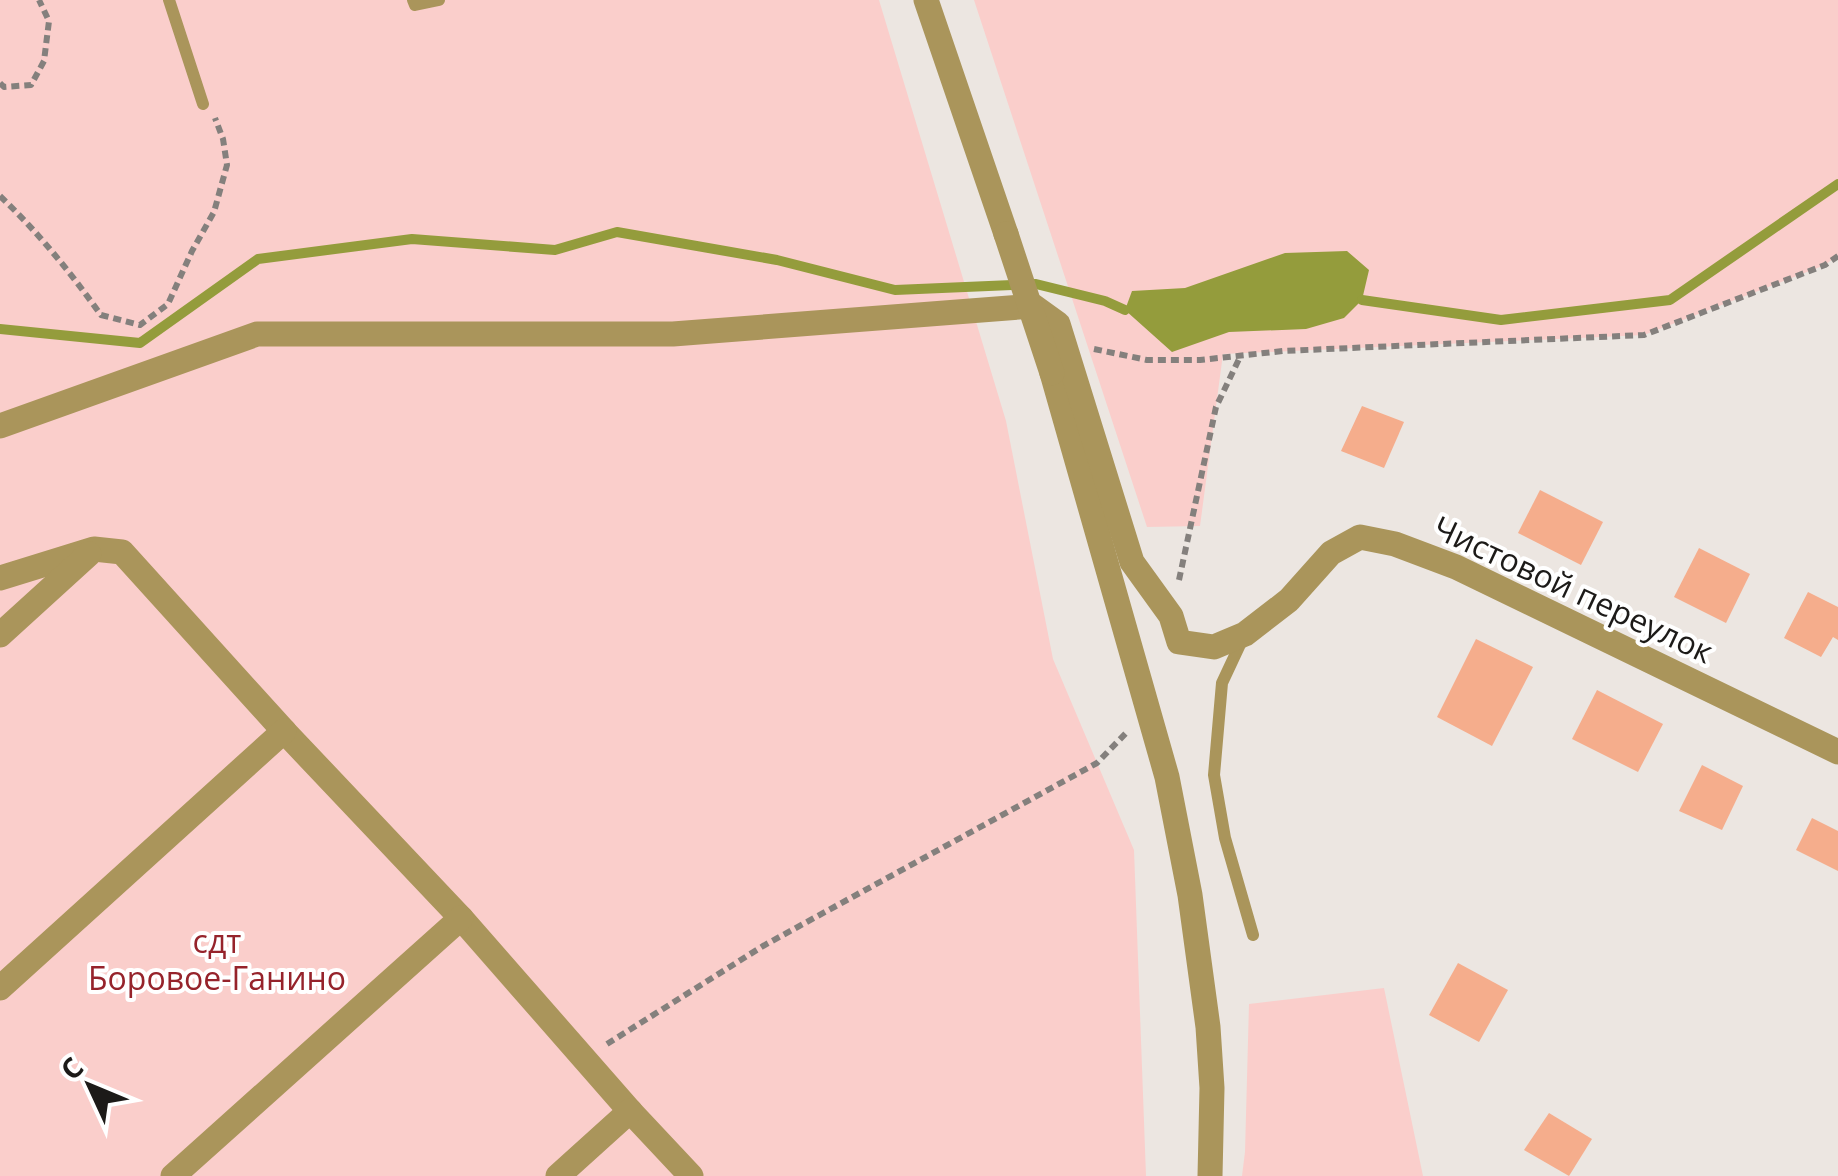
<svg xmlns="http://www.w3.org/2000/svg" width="1838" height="1176" font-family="'Open Sans',sans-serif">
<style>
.green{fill:#facecb}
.water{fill:#949c3c}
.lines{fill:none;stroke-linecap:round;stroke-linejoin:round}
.stream{stroke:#949c3c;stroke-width:10}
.building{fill:#f5ad8c}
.path{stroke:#84807d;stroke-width:6;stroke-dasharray:8 5;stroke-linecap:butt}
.lane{stroke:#aa955b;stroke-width:12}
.street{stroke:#aa955b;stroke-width:25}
.street-bridge{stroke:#aa955b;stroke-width:25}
.labels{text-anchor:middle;stroke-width:8;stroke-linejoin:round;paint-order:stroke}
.street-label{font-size:32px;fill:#1c1a18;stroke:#fff}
.park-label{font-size:32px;fill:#96232b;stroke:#fff}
</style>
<rect width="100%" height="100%" fill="#ece6e1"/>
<g class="green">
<polygon points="0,0 879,0 1006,421 1053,659 1134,850 1146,1176 0,1176"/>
<polygon points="974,0 1838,0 1838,255 1825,265 1644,335 1223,354 1200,526 1147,527"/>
<polygon points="1384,988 1423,1176 1242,1176 1245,1152 1249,1004"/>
</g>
<polygon class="water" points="1347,251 1369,270 1362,300 1344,318 1306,329 1229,332 1172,352 1125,310 1132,291 1185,288 1285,253"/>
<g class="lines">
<g class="stream">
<polyline points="1362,300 1501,320 1670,300 1838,184"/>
<polyline points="0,329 140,343 258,259 412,239 555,250 617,232 777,260 895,290 1036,284 1105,301 1125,310"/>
</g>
</g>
<g class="building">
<polygon points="1362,406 1404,422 1384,468 1341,451"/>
<polygon points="1540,490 1603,522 1581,565 1518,533"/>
<polygon points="1699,548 1750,574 1726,623 1674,597"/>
<polygon points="1808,592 1838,607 1838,640 1833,637 1821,657 1784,638"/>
<polygon points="1476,639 1533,667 1492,746 1437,717"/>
<polygon points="1597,690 1663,724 1638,772 1572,739"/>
<polygon points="1702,765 1743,786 1722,830 1679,811"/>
<polygon points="1812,818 1838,831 1838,871 1796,850"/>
<polygon points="1458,963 1508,990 1479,1042 1429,1015"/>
<polygon points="1549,1113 1592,1139 1569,1176 1524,1150"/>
</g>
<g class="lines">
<g class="path">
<polyline points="0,83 4,87 31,85 44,61 49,21 39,0"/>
<path d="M0,196C38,232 70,272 101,315L140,325L168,304L192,251L214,212L227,165L223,139L215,118"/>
<polyline points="1094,349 1147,360 1200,360 1283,351 1644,335 1825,265 1838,256"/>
<polyline points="1179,580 1216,407 1240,357"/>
<polyline points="607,1044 763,946 1097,763 1126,733"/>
</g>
<g class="lane">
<polyline points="169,0 203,104"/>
<polyline points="413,0 415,5 439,0"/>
<polyline points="1244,636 1222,683 1214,775 1225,838 1253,935"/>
</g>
<g class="street">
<polyline points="926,0 1006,234"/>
<polyline points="1052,373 1167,777 1190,895 1208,1027 1212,1088 1210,1176"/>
<polyline points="0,426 257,334 673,334 1033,306 1058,324 1132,562 1171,616 1179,642 1214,647 1245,634 1289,600 1331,553 1360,537 1395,544 1456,567 1838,752"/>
<polyline points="0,578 94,549 122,552 284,731 461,918 630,1111 691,1176"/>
<polyline points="0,635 89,554"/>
<polyline points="0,988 284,731"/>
<polyline points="173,1176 461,918"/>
<polyline points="558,1176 630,1111"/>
</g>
<polyline class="street-bridge" points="1006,234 1052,373"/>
</g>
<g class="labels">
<g class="street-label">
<text transform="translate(1573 590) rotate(25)" y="11">Чистовой переулок</text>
</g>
<g class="park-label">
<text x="217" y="953">сдт<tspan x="217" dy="37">Боровое-Ганино</tspan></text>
</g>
</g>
<g transform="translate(90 1086) rotate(314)" stroke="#ffffff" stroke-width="8" paint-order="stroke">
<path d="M0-8L18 38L0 25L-18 38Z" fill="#1c1a18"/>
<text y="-15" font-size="28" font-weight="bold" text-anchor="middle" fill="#1c1a18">С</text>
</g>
</svg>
